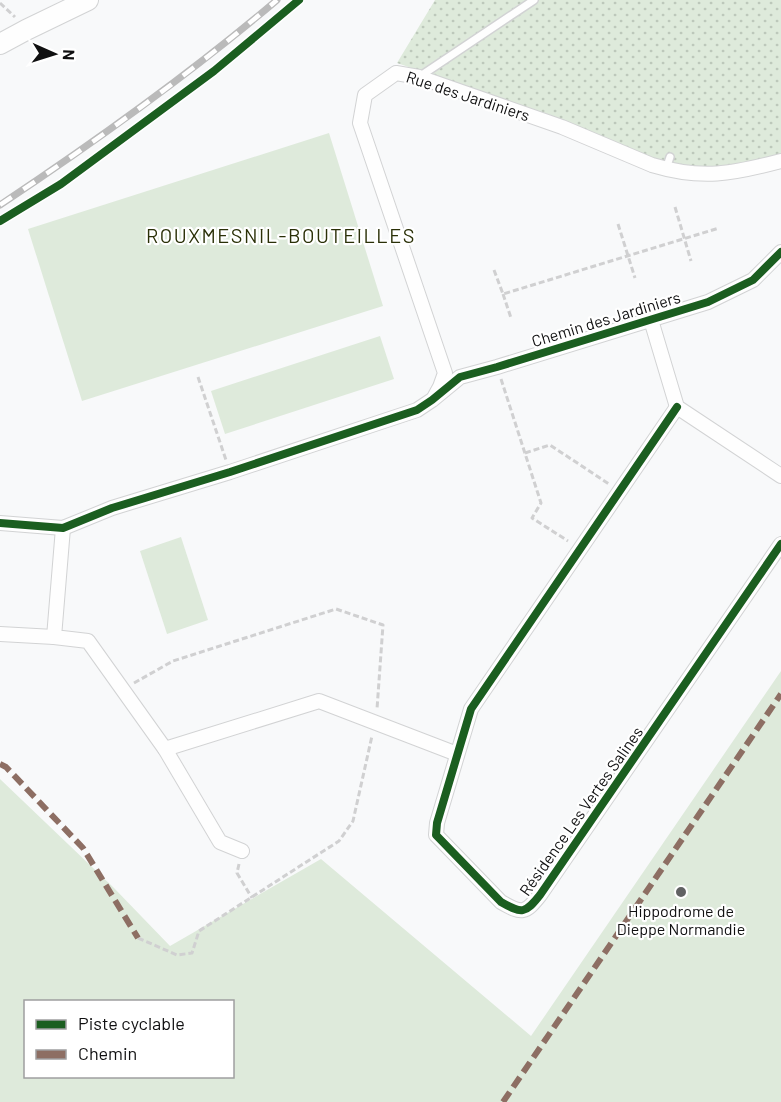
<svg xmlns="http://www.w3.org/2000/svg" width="781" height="1102" font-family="Barlow,sans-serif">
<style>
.grass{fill:#deeadb;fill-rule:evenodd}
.garden{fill:url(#garden-dots)}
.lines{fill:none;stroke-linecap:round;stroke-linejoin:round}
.service-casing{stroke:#d2d3d4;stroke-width:10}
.minor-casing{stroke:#d2d3d4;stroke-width:16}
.secondary-casing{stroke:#d2d3d4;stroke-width:22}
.path{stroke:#d0d0d1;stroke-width:3;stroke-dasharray:6 3;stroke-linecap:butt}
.service{stroke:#fefefe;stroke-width:7}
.minor{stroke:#fefefe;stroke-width:14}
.secondary{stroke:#fefefe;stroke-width:20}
.rail-casing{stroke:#bababa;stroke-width:7}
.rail{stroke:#fff;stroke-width:4.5;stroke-dasharray:14;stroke-linecap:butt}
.quiet{stroke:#8d6e63;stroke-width:6;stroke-dasharray:12 6;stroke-linecap:butt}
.cycleway-casing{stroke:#fff;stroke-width:11}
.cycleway{stroke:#1b5e20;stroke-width:8}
.poi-dot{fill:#616263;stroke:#fff;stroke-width:2}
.labels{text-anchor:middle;stroke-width:4.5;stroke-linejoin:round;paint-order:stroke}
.street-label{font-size:16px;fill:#101011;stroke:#fff}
.poi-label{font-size:16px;fill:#101011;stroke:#fff}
.quarter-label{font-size:20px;letter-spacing:1.5px;fill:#2a3007;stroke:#fff}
</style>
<defs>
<pattern id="garden-dots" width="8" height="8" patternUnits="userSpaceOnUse" patternTransform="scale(1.5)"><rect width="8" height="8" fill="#deeadb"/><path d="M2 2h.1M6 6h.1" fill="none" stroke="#bdc8bb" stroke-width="1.8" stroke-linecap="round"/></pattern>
</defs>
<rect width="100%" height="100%" fill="#f8f9fa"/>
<g class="grass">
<polygon points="329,133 383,306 82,401 28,229"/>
<polygon points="380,336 394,379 225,434 211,391"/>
<polygon points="181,537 208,620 167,634 140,551"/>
<path d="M781,671V1102H0V779L114,888L170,946L321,859L531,1036ZM26,1002H232V1076H26Z"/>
</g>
<polygon class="garden" points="435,0 781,0 781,154 722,168 669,167 568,122 397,63"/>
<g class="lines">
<defs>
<g id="service">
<polyline points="419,77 534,0"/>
<polyline points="666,169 670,157"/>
</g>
<g id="minor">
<polyline points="651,320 677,407 781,476"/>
<path d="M435,396L440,387L445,373L360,123L365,95L396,73L419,77L562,127L652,165C702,180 732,174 781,161"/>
<path d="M677,407L471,709L437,823L436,835L501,902C522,914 525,914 540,895L781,544"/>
<polyline points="0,523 63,528 112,508 230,472 417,410 432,400 460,377 497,367 708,302 753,280 781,252"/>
<polyline points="63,528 54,637 88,641 165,749 220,842 242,851"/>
<polyline points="0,634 54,637"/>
<polyline points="165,749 319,701 457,754"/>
</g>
<polyline id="secondary" points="0,44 26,30 88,0"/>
</defs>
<use href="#service" class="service-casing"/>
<use href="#minor" class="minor-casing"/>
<use href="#secondary" class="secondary-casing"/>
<g class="path">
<polyline points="0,3 15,17"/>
<polyline points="675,207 691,261"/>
<polyline points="618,224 635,278"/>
<polyline points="494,270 503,294 719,228"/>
<polyline points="503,294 511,318"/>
<polyline points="198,377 226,460"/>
<polyline points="501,379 541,503 532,518 568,541"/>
<polyline points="525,453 550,445 609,484"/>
<polyline points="134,683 173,661 336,609 383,625 377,709"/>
<polyline points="239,864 237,873 252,898"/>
<polyline points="138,938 177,955 192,953 199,931 339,841 353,821 372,736"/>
</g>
<use href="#service" class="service"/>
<use href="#minor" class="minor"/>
<use href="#secondary" class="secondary"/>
<defs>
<path id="rail" d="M0,205C96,141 189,75 277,0"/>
</defs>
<use href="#rail" class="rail-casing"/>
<use href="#rail" class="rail"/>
<g class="quiet">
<polyline points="0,764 6,767 83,848 138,938"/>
<polyline points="503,1102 781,694"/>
</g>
<defs>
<g id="cycleway">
<polyline points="0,221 61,184 214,71 299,0"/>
<path d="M677,407L471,709L437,823L436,835L501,902C522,914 525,914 540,895L781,544"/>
<polyline points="0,523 63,528 112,508 230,472 417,410 432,400 460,377 497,367 708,302 753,280 781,252"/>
</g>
</defs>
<use href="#cycleway" class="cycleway-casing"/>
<use href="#cycleway" class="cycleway"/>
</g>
<circle class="poi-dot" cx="681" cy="892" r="6"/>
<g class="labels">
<g class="street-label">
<text transform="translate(468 96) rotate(18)" y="6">Rue des Jardiniers</text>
<text transform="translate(606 319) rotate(-17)" y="6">Chemin des Jardiniers</text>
<text transform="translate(581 811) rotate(-55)" y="6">Résidence Les Vertes Salines</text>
</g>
<g class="poi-label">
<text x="681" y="917">Hippodrome de<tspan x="681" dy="18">Dieppe Normandie</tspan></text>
</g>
<g class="quarter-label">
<text x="281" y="243">ROUXMESNIL-BOUTEILLES</text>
</g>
</g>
<rect x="24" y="1000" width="210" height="78" fill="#ffffff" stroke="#9f9fa0" stroke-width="1.5"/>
<rect x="36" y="1020" width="30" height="9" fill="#1b5e20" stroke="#9f9fa0" stroke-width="1.5"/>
<text x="78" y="1030" font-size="18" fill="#101011">Piste cyclable</text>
<rect x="36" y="1050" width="30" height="9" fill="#8d6e63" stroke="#9f9fa0" stroke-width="1.5"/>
<text x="78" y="1060" font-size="18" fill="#101011">Chemin</text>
<g transform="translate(54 54) rotate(93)" stroke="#ffffff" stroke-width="4.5" paint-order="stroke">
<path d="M0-4.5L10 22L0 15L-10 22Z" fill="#101011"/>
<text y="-9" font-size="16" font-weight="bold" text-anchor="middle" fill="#101011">N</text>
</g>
</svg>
